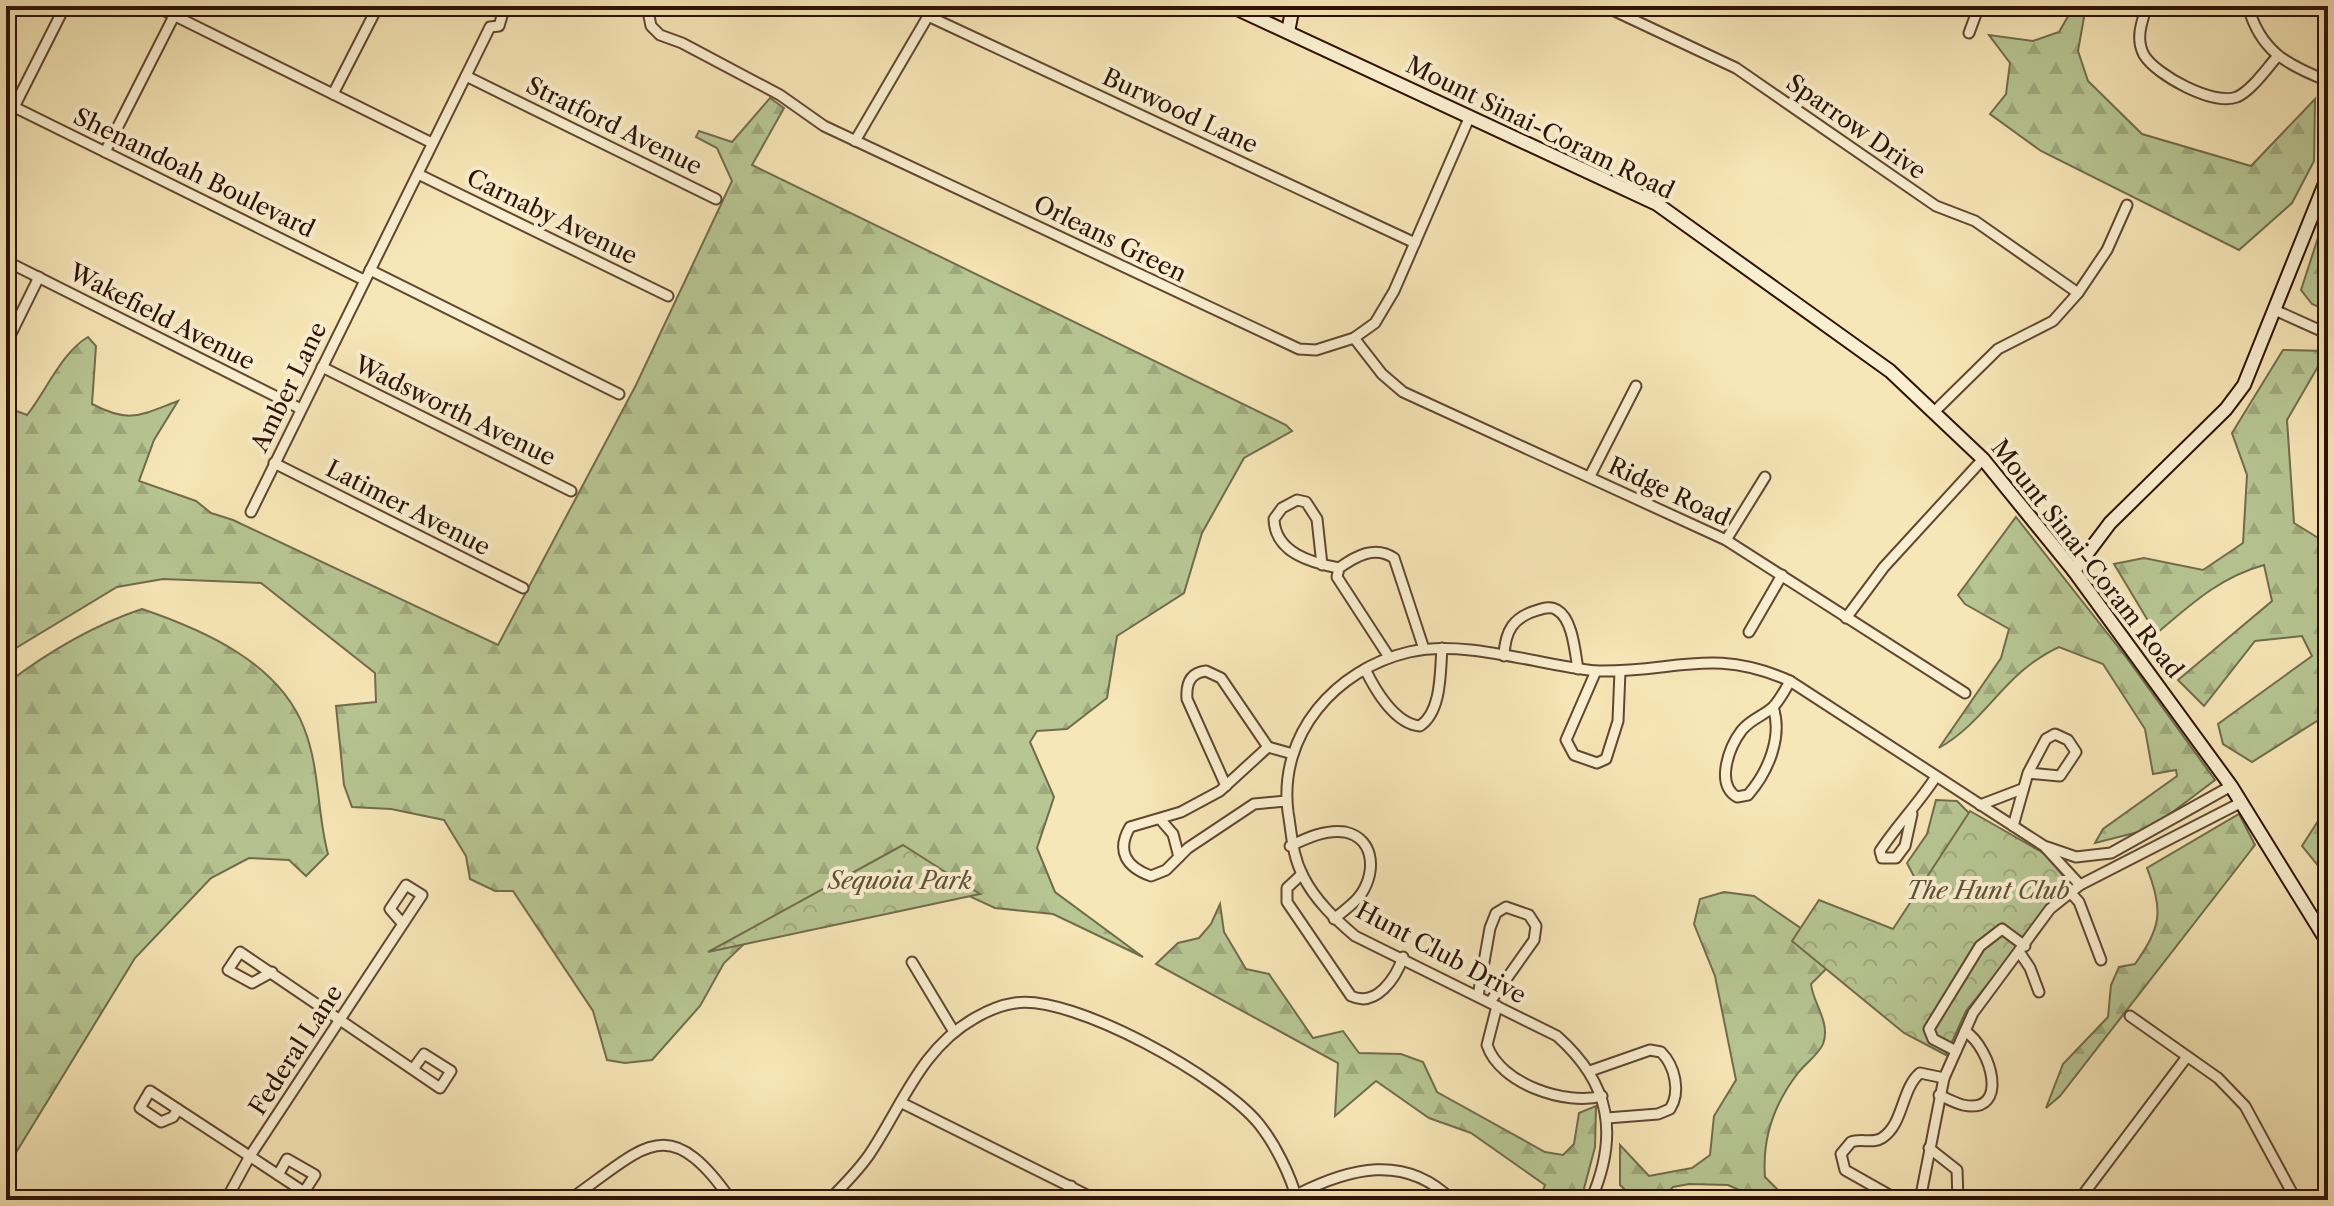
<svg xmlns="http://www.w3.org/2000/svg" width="2334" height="1206" font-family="'Libre Caslon Text',serif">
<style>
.forest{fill:url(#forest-firs);stroke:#726c4c;stroke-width:2}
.park{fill:url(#park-crowns);stroke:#726c4c;stroke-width:2}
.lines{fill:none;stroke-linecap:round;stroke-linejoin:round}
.street-casing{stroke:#604732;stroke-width:13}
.secondary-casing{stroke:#2e1206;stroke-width:16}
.street{stroke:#faefd0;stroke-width:9}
.secondary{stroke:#faefd0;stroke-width:12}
.labels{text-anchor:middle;stroke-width:8;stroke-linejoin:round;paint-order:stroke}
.street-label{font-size:24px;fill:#2e1206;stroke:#faefd0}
.park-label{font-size:24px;font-style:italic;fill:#5e5137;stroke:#faefd0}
</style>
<defs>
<pattern id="forest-firs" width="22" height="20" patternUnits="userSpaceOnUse" patternTransform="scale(2)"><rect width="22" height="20" fill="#b7c693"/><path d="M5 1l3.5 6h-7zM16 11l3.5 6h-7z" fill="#9ea97d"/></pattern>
<pattern id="park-crowns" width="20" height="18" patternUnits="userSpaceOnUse" patternTransform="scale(2)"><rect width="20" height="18" fill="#b7c693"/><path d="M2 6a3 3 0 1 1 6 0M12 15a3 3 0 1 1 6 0" fill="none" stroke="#9ea97d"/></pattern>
</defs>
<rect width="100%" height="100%" fill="#f7e6b7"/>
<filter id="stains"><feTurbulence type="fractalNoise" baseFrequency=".0025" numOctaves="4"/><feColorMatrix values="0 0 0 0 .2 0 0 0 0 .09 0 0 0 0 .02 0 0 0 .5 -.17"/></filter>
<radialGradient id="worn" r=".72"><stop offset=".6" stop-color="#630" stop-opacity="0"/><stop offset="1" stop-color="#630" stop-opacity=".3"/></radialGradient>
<g class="forest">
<polygon points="2074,6 2086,6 2078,51 2088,81 2142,134 2251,166 2315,99 2314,161 2292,203 2239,250 2041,151 1990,114 2006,94 2010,63 1989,35 2033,41 2059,32"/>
<path d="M770,98L784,108L752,165L1286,425L1292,431L1244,458L1202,533L1184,593L1117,636L1107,698L1067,729L1037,731L1030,742L1054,797L1037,848L1055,892L1143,957L1053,914L995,908L971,897L927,865L745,943L724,963L700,1006L652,1060L625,1063L607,1060L593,1011L513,891H495L470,879L466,856L444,820L391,809L352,807L344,785L336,706L376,702L375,673L261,583L163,579L117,587L6,654V407L27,415C46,391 62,352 88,337L96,346L92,404C130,424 141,415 178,401L154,440L139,481L196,501L211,513L233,520L498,645L636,385L732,181L717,148L696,137L699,131L732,142Z"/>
<polygon points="2328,207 2328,311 2312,304 2301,290"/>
<path d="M2283,350L2327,351L2287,420L2294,523L2328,544V714L2252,762L2223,744L2218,724L2312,656L2302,636L2255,641L2204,706L2178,680L2272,601L2264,565C2220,577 2190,605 2156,634L2114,564L2144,558L2203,570L2243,543L2247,475L2232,433Z"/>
<path d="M2016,517L2126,657L2215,780L2150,829L2095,843L2103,829L2177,776L2176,770L2153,774L2145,729L2103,664L2059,647C2003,673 1988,720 1939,748L2001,658L2009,629L1965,604L1958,595Z"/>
<path d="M142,609C204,630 279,663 304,728C320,768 317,814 328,854L306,876L289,860L249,858L211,878L135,958L6,1169V684C48,652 91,626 142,609Z"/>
<polygon points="1936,800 1957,801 1983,827 1920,888 1907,863 1927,834"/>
<path d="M2239,814L2255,845L2060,1096L2046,1108L2063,1064L2108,1017L2111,985L2119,967L2135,964C2161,927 2164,911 2147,868Z"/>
<polygon points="2320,818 2328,818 2328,878 2302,846"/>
<path d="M1724,892L1754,896L1818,940L1829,966L1811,984C1813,1004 1831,1022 1823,1044C1819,1054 1805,1064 1798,1073C1774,1104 1762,1138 1765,1177L1788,1200H1762L1728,1185L1689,1184L1673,1187L1660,1200H1636L1620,1185V1145L1649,1176L1692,1168L1710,1155L1714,1116L1736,1080L1715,976L1694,924L1700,899Z"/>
<polygon points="1220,904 1224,932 1246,969 1269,974 1313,1038 1343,1031 1359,1053 1401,1054 1423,1062 1437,1092 1545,1152 1563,1155 1574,1144 1579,1113 1596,1106 1595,1147 1581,1200 1539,1200 1545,1185 1471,1133 1429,1118 1376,1081 1335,1116 1338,1063 1156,964 1178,943 1199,938 1211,924"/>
</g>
<g class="park">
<polygon points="1970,811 2045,854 2069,883 1966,1011 1946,1055 1904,1033 1792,941 1819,900 1893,929"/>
<polygon points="903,845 980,894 708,952"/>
</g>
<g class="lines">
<defs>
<g id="street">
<polyline points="155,6 432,143"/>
<polyline points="647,6 651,26 660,35 682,43 780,95 824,126 1299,349 1316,350 1354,338 1375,323 1394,291 1470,116"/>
<polyline points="1604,6 1736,68 1936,206 1975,221 2078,293"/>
<path d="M2147,6C2142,21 2135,39 2144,55C2156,75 2213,106 2237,97C2252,90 2266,69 2277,57"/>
<path d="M2248,6C2260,51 2287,65 2328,81"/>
<polyline points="928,16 1415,243"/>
<polyline points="1969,33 1979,6"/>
<polyline points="466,76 716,199"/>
<polyline points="333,94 378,6"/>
<polyline points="6,103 364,280"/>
<polyline points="6,123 65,6"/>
<polyline points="855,141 934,6"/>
<polyline points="105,152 174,16"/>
<polyline points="418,174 668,296"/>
<polyline points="6,261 301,409"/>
<polyline points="370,270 619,394"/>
<polyline points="2277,311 2328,334"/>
<polyline points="1354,338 1382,374 1403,392 1726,540 1965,693"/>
<polyline points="6,344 39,277"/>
<polyline points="322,367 571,491"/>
<polyline points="1934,412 1998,349 2053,321 2078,293 2107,250 2127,205"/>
<polyline points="274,463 523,588"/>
<polyline points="1590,476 1636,386"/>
<polyline points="251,512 490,27 499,26 505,6"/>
<polyline points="1726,540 1765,477"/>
<path d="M1322,565L1317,519L1306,502L1297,500L1282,508L1274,519C1275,553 1312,563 1339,568"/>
<polyline points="1846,618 1884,567 1983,459"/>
<polyline points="1749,632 1782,575"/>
<path d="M1504,656C1505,631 1513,617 1538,610C1544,608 1551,606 1557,610C1573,619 1575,653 1578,669"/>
<path d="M1389,657L1337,577L1339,568C1356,556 1375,545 1394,558L1424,649"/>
<path d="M1365,669C1375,690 1395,724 1420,726C1442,711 1440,672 1442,648"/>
<polyline points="1596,671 1566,740 1574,755 1597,763 1606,759 1618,721 1620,671"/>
<path d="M1773,707C1783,737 1768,772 1748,795L1737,797C1715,784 1729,747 1742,730C1751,719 1763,716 1773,707C1780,700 1785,690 1790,681"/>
<path d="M1268,747L1220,791L1181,812L1130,827C1116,851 1126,867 1151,876L1166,870L1188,848L1254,804L1286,801"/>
<polyline points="1268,747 1293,754"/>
<path d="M1226,786L1187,699C1186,685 1189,673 1206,671L1221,678L1268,747"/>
<polyline points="1980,805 2022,789"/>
<path d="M1912,814L1905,846L1896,858H1882L1880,851C1897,825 1918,804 1935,778"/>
<polyline points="1160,819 1173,834 1179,857"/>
<polyline points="2013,826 2028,773 2060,776 2076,752 2068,740 2055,734 2046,739 2028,773"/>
<path d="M1290,846C1307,838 1326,829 1345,832C1377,839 1376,877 1358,898C1351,906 1342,912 1334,919"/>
<polyline points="2047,847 2076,857 2111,853 2231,786"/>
<path d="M1302,874L1287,888V902L1351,996C1376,1008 1396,978 1403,957"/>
<polyline points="2070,892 2079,902 2101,960"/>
<polyline points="2020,953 2030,968 2039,992"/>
<polyline points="912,962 954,1032"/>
<polyline points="272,972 252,983 228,970 240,952 440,1088 451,1071 424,1054 413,1069"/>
<polyline points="1478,996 1490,928 1496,913 1506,907 1529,915 1536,926 1534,940 1490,1002"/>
<path d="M1497,1006L1487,1045C1500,1084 1566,1106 1602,1096"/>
<polyline points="2130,1016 2218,1078 2245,1106 2296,1200"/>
<polyline points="1956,1051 1933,1039 1929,1029 1980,946 2002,929 2025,946"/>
<path d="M1590,1071L1650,1050L1661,1052C1675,1066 1681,1092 1670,1109L1658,1114L1607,1118"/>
<path d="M1939,1095C1946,1098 1955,1103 1963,1105C2010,1115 1992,1049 1965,1031"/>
<polyline points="902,1103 1097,1200"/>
<path d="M178,1109L173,1117L161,1122L140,1108L150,1091C202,1125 253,1158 304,1192L315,1175L287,1159L278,1175"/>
<polyline points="1929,1148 1957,1170 1958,1200"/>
<path d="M1296,1195C1349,1168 1405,1153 1452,1200"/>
<polyline points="226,1200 250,1156 422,895 406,885 390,909 402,923"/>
<path d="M569,1200C643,1149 667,1108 731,1200"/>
<path d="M829,1200C843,1186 857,1172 869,1155C902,1106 921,1048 975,1018C987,1011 1001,1005 1015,1003C1074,994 1223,1079 1259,1124C1275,1144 1291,1176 1297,1200"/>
<polyline points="1063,1200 1071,1186"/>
<path d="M1591,1200C1619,1135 1611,1084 1557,1036L1355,936C1335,919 1315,900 1303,876C1292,855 1292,835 1288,812C1278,734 1336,669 1409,652C1465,639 1538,665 1596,671C1673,673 1712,646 1790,681L2044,846L2080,885"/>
<path d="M1898,1200L1845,1170L1841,1154L1851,1142C1861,1138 1873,1144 1882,1138C1904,1124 1901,1089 1920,1073L1944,1078"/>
<polyline points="1920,1200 1944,1078 1973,1013 2050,909 2080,885 2242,802"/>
<polyline points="2079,1200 2186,1058"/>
</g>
<g id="secondary">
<polyline points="1231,6 1657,204 1890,371 1983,459 2074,571 2231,786 2328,943"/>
<polyline points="1288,32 1293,6"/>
<polyline points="2074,571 2110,523 2226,409 2244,385 2328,176"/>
</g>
</defs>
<use href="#street" class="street-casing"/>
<use href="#secondary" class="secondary-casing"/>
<use href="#street" class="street"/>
<use href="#secondary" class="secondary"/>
</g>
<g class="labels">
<g class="street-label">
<text transform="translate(1180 111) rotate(25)" y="8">Burwood Lane</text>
<text transform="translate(614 126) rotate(26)" y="8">Stratford Avenue</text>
<text transform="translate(1856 127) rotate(35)" y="8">Sparrow Drive</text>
<text transform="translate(1540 128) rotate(26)" y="8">Mount Sinai-Coram Road</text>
<text transform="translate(194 173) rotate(26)" y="8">Shenandoah Boulevard</text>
<text transform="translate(552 217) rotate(26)" y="8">Carnaby Avenue</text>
<text transform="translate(1110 239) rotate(26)" y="8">Orleans Green</text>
<text transform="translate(162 317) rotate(27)" y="8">Wakefield Avenue</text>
<text transform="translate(289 387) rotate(-64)" y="8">Amber Lane</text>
<text transform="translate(455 411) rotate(26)" y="8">Wadsworth Avenue</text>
<text transform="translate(1669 492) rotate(25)" y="8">Ridge Road</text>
<text transform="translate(408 508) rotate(27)" y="8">Latimer Avenue</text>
<text transform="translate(2087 559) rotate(52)" y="8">Mount Sinai-Coram Road</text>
<text transform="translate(1441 953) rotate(28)" y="8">Hunt Club Drive</text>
<text transform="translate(296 1050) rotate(-57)" y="8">Federal Lane</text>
</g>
<g class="park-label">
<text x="900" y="889">Sequoia Park</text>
<text x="1988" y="899">The Hunt Club</text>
</g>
</g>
<rect width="2334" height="1206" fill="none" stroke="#f7e6b7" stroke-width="32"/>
<rect x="8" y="8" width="2318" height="1190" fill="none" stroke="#2e1206" stroke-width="4"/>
<rect x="16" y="16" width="2302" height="1174" fill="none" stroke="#2e1206" stroke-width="2"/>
<rect width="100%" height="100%" filter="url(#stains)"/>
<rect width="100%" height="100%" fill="url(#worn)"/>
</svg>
